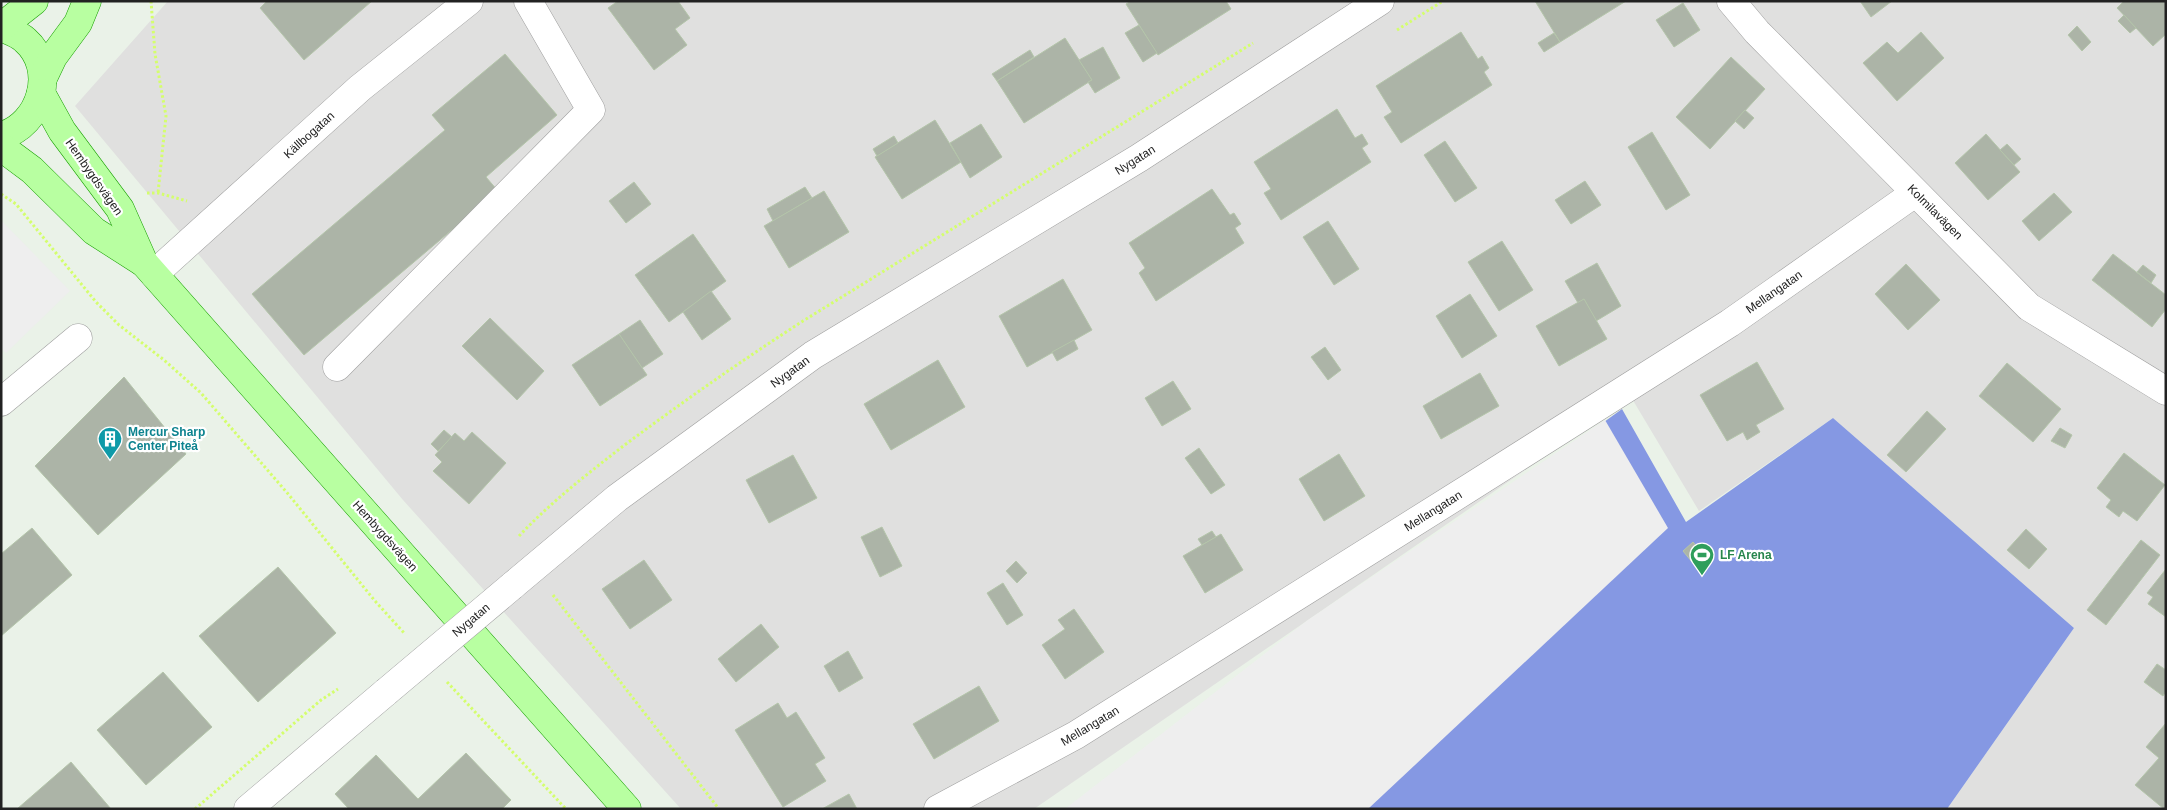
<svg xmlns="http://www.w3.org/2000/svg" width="2167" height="810" font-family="Helvetica,sans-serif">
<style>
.residential{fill:#e0e0df}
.pitch{fill:#8598e3}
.parking{fill:#eee}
.building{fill:#acb4a7;stroke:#b4c5aa}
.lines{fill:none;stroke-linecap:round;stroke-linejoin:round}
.minor-casing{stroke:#9f9f9f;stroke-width:29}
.major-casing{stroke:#17a000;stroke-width:29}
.path{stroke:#d4fe6d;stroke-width:3;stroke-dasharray:2.5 2.5;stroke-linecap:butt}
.minor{stroke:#fff;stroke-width:28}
.major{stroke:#b8ffa1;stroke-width:28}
.minor-bridge-casing{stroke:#9f9f9f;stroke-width:29;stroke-linecap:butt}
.minor-bridge{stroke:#fff;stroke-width:28}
.labels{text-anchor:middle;stroke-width:4.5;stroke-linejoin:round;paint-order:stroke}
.street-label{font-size:12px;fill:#222;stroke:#fff}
.culture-label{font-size:12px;font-weight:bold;fill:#0d838f;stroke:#fff;text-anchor:start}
.leisure-label{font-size:12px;font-weight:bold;fill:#27864d;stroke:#fff;text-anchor:start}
</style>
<rect width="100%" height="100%" fill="#eaf2e8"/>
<polygon class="residential" points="168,1 2166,1 2166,809 1947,809 2074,628 1833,418 1699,511 1631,397 1034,809 681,809 403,500 75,106"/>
<polygon class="pitch" points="1622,409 1686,522 1833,418 2074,628 1947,809 1070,809"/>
<g class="parking">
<polygon points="1,220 70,291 6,353 1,348"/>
<polygon points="1605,420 1668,528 1368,809 1065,809 1308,620"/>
</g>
<g class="building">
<polygon points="267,1 372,1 304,60 260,8"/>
<polygon points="618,1 678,1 690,18 675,29 687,45 654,70 608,8"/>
<polygon points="1131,1 1226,1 1231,9 1158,55 1126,4"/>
<polygon points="1535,1 1626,1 1560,42"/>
<polygon points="1860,1 1892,1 1871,17"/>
<polygon points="2124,1 2166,1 2166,34 2153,46 2117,8"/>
<polygon points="1683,3 1700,30 1674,47 1656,20"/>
<polygon points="2124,15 2136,28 2130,33 2118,21"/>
<polygon points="1139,25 1157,53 1143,62 1125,33"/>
<polygon points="2077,26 2091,42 2082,51 2068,35"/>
<polygon points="1461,32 1478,59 1482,56 1489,68 1484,72 1492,85 1401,143 1384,117 1392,112 1376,86"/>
<polygon points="1921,32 1944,58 1897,101 1863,63 1887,42 1898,53"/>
<polygon points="1554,33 1560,42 1544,52 1538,43"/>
<polygon points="1065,38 1092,80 1024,123 997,81"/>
<polygon points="1103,47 1120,78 1095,93 1088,82 1092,80 1079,60"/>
<polygon points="1030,50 1034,57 997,81 992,74"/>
<polygon points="505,54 557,115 486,177 498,191 304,355 252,294 445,130 432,115"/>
<polygon points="1731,57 1765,89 1710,149 1676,117"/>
<polygon points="1337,109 1355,138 1362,134 1368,144 1362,148 1371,162 1281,220 1264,193 1271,189 1254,162"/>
<polygon points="1745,110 1754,118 1744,129 1735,121"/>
<polygon points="935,120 961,162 902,199 875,157"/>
<polygon points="981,124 1002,157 970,178 950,143"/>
<polygon points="1652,132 1690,195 1666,210 1628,147"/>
<polygon points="1986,134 2020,172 1988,200 1955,163"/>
<polygon points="894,136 898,143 877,156 873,149"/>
<polygon points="1445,141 1477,188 1455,202 1424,155"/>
<polygon points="2007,144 2021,159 2014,165 2000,150"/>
<polygon points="1585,181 1601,205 1571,224 1555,200"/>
<polygon points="634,182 651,204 626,223 609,201"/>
<polygon points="805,187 812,198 773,221 767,209"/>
<polygon points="1212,189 1230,215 1234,213 1241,224 1235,228 1244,243 1156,301 1139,273 1145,268 1129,243"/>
<polygon points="824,191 849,232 789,268 764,226"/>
<polygon points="2054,193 2072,212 2039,241 2022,221"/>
<polygon points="1328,221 1359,269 1334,285 1303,237"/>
<polygon points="693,234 726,281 669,322 635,275"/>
<polygon points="1502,241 1533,290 1499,311 1468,262"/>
<polygon points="2113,254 2166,295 2166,309 2152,327 2092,280"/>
<polygon points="1597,263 1621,306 1596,321 1584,299 1578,303 1565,281"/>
<polygon points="1906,264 1940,300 1908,330 1875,294"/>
<polygon points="2143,265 2156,275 2151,283 2137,272"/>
<polygon points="1063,279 1092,330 1027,367 999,316"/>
<polygon points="711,291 731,319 702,340 683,312"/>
<polygon points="1470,294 1497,336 1462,358 1436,316"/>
<polygon points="1584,299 1607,339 1559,366 1536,326"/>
<polygon points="490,318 544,371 517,400 462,346"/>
<polygon points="640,320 663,354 642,368 619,334"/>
<polygon points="619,334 647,375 600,406 572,365"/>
<polygon points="1074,340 1078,349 1057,361 1052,352"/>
<polygon points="1325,347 1341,370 1328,380 1311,357"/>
<polygon points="938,360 965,407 891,450 864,404"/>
<polygon points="1757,362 1784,409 1756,425 1760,432 1747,440 1743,432 1727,441 1700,395"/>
<polygon points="2007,363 2061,409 2033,442 1979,396"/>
<polygon points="1480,373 1499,406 1441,439 1423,406"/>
<polygon points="124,377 186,454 98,535 35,466"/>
<polygon points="1173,381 1191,409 1162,426 1145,398"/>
<polygon points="1927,411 1946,429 1906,472 1887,455"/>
<polygon points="2060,428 2072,435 2065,448 2051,441"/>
<polygon points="444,430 452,437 438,451 431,444"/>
<polygon points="472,432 506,463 469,504 433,471 442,462 435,455 455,433 464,441"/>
<polygon points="1199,448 1225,485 1211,494 1185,458"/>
<polygon points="2124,453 2165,485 2137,521 2123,511 2119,517 2106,507 2111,500 2097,488"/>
<polygon points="1339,454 1365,496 1324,521 1299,479"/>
<polygon points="793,455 817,498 769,523 746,480"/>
<polygon points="882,527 902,566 880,577 861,537"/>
<polygon points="32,528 72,575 1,636 1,554"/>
<polygon points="2026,529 2047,549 2029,569 2007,550"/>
<polygon points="1212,531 1216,537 1202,545 1198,539"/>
<polygon points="1221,534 1243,570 1205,593 1183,556"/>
<polygon points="2141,540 2160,555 2106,625 2087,610"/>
<polygon points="1693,542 1703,554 1692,562 1683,551"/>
<polygon points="644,560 672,600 630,629 602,589"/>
<polygon points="1016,561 1027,573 1017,583 1006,571"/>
<polygon points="278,567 336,633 258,702 199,636"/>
<polygon points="2166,569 2166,617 2148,604 2153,597 2147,593"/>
<polygon points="1003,583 1023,615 1007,625 987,593"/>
<polygon points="1074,609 1104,652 1065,679 1042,645 1065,629 1058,620"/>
<polygon points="761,624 779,647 736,682 718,659"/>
<polygon points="848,651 863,678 839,692 824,666"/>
<polygon points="2157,664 2166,670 2166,691 2163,696 2144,682"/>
<polygon points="163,672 212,727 146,785 97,730"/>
<polygon points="979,686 999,721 934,759 913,724"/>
<polygon points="778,703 787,718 796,712 825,758 815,764 826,781 783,807 735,730"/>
<polygon points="2166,723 2166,809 2164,809 2135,785 2159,758 2146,747"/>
<polygon points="466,753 511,800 502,809 349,809 335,794 376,755 418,799"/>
<polygon points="71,762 111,809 17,809"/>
<polygon points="849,794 857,809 822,809"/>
</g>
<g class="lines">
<defs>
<g id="minor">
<polyline points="1731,1 1757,32 2029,307 2166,391"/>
<polyline points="154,274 360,88 469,1"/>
<polyline points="337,367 591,110 528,1"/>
<polyline points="1,402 78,338"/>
<polyline points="512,586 617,498 813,355 1139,158 1380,1"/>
<polyline points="248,809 386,692"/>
<polyline points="938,809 1076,735 1469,488 1730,323 1915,193"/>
</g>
<g id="major">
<path d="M1,27C9,31 19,34 25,40C58,69 41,125 1,136"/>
<polyline points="1,27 34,1"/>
<polyline points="43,78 53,57 78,23 87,1"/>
<polyline points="41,93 62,131 120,209 144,263"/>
<polyline points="1,147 32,170 94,231 144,263 627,809"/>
</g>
</defs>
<use href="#minor" class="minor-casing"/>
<use href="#major" class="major-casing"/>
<g class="path">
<polyline points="151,1 155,54 166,116 158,193"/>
<polyline points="1397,30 1443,1"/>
<polyline points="147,193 158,193 187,201"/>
<polyline points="1,194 16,204 96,302 119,325 164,360 201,393 289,495 375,601 405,634"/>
<path d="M519,536C550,503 586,475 622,447C681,403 741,361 803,321L1253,43"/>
<polyline points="553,595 719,809"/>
<polyline points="447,682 566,809"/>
<polyline points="195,809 321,700 338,689"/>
</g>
<use href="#minor" class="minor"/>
<use href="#major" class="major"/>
<defs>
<polyline id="minor-bridge" points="386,692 512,586"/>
</defs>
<use href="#minor-bridge" class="minor-bridge-casing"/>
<use href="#minor-bridge" class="minor-bridge"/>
</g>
<defs>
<symbol id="building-pin" viewBox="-11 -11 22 30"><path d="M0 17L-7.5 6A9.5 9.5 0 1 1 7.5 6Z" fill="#0f9aa8" stroke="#fff"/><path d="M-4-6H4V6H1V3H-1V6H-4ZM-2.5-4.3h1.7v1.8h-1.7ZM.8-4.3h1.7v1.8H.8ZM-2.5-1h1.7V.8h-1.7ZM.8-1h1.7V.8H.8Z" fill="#fff"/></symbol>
<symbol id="stadium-pin" viewBox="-11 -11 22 30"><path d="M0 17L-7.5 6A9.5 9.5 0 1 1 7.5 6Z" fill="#2e9e5b" stroke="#fff"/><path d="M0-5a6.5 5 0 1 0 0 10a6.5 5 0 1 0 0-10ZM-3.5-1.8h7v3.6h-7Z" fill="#fff"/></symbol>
</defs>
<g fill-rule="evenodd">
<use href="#building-pin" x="96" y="425" width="28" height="38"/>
<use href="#stadium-pin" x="1688" y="541" width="28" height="38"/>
</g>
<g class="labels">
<g class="street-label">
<text transform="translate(309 135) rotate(-42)" y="4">Källbogatan</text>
<text transform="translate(1135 160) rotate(-32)" y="4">Nygatan</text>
<text transform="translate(94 177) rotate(55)" y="4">Hembygdsvägen</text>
<text transform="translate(1935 212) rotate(45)" y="4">Kolmilavägen</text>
<text transform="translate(1774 292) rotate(-35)" y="4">Mellangatan</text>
<text transform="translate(790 372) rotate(-36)" y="4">Nygatan</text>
<text transform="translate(1433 511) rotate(-32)" y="4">Mellangatan</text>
<text transform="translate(385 536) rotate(48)" y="4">Hembygdsvägen</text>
<text transform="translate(471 620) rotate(-40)" y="4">Nygatan</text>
<text transform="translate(1090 726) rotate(-31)" y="4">Mellangatan</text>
</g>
<g class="culture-label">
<text x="128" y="436">Mercur Sharp<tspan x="128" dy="14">Center Piteå</tspan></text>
</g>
<g class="leisure-label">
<text x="1720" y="559">LF Arena</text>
</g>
</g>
<rect width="2167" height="810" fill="none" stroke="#222222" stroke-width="5"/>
</svg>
